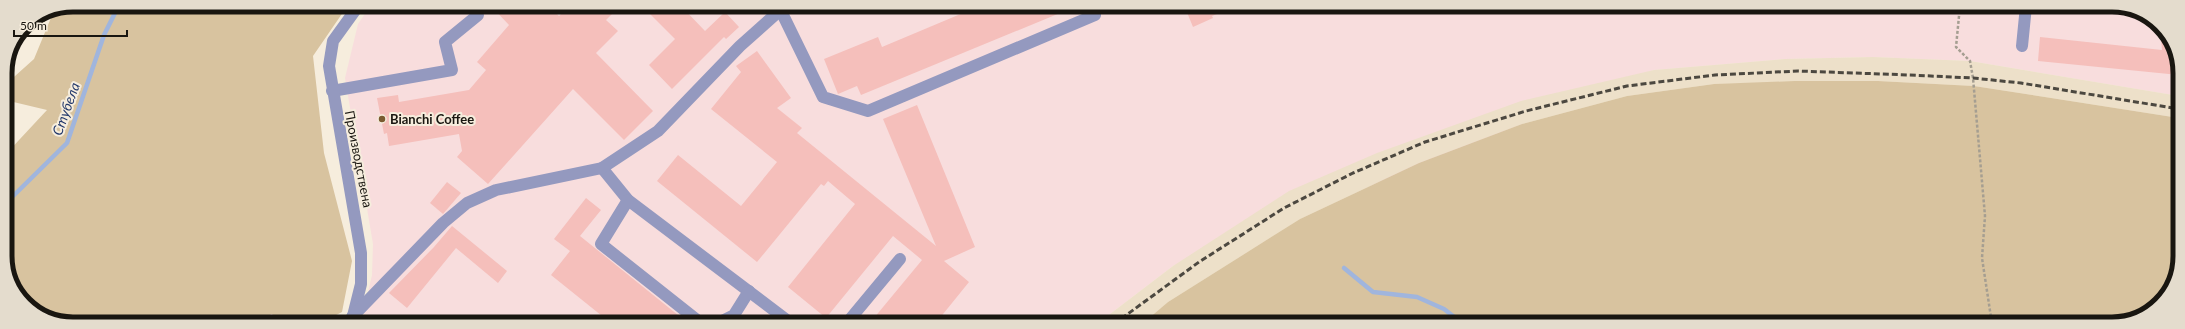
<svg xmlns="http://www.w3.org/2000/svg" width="2185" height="329" font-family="Lato,sans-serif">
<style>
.commercial{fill:#f8dddd}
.built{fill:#ede0c9}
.green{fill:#d8c39f}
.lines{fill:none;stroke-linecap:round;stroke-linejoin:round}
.stream{stroke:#a0b5dd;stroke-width:4.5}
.building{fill:#f5bfbb}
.path{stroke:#a59e91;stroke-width:2.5;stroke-dasharray:3 2;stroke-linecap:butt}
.minor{stroke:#9499bf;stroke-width:12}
.rail{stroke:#4c4840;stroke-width:3;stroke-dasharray:6 3;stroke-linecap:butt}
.poi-dot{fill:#7a5a30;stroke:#f6eddd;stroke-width:1.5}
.labels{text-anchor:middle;stroke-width:4;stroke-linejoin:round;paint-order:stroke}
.poi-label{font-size:13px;font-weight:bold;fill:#191610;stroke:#f6eddd;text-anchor:start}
.street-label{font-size:13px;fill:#191610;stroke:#f6eddd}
.water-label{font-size:14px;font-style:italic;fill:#22386b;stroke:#f6eddd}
.rim{fill:none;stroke:#191610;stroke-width:5}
</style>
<rect width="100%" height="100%" fill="#f6eddd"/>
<g class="commercial">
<polygon points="371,5 2121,6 2157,22 2179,60 2179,96 1970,61 1873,57 1785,59 1654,70 1173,266 1097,324 361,324 372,275 373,244 345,78 358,24"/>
<polygon points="271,313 292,324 265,323"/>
</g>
<polygon class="built" points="1873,57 1970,61 2179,96 2179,118 1974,86 1878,81 1714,84 1627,96 1522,124 1419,163 1300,219 1168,302 1142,324 1097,324 1173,266 1289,191 1377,153 1521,101 1654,70 1785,59"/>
<g class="green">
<path d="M73,5H348L313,56L324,153L352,261L342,312C311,328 302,328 271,314L265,323H64L28,307L7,273L6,154L47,110L5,100V85L34,59L55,8Z"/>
<polygon points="1795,81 1878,81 1974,86 2179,118 2179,265 2157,307 2112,324 1142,324 1168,302 1300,219 1419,163 1522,124 1627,96 1714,84"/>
</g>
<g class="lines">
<g class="stream">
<polyline points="6,203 67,143 104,35 119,5"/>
<polyline points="1344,268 1373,292 1417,297 1444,309 1462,323 1496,324"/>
</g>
</g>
<g class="building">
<polygon points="490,5 548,5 559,16 570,5 621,5 606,20 618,31 596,53 653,111 624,140 573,89 488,184 457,157 462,151 459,134 389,146 387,133 384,134 377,98 398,95 399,102 469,90 486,70 477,62 509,25"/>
<polygon points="641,5 680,5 705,31 725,12 739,27 726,39 724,37 672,89 649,65 675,39"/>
<polygon points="982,5 1077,6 861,95 857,86 838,94 824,59 878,37 882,47"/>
<polygon points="1184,5 1237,5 1237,6 1212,16 1213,18 1193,27"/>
<polygon points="2160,27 2179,60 2179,75 2038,61 2040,37 2162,50"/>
<polygon points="757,51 791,98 777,108 802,128 797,133 936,246 883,119 917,105 975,247 944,261 969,282 935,324 869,324 922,260 893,236 826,318 788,287 855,204 828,181 824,186 821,184 757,262 657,181 678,155 741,206 777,162 711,109 741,72 736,66"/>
<polygon points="447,182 461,193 443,214 430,203"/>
<polygon points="586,198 601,210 580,236 689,324 612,324 551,275 570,251 554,239"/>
<polygon points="452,226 507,271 498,283 456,248 407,308 389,293 434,247"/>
</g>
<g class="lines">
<polyline class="path" points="1960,6 1956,47 1970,61 1973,78 1985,216 1982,258 1992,324"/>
<g class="minor">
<polyline points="766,5 781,11 823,97 868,111 1095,15 1091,5"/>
<polyline points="2022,46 2026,6"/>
<polyline points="332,91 452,70 445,42 478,15"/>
<polyline points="602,168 628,200 792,324"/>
<polyline points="628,200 601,244 702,324"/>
<polyline points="353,316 361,284 361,253 329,66 333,41 359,5"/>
<polyline points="352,317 443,223 467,203 496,190 602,168 658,131 740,46 786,5"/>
<polyline points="716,324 734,315 749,291"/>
<polyline points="846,324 900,259"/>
</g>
<polyline class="rail" points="1114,324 1199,262 1284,208 1353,173 1425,142 1526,111 1627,86 1715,75 1798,71 1910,75 1973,78 2021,83 2179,109"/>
</g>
<circle class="poi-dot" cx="382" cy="119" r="4"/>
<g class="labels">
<g class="poi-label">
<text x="390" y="124">Bianchi Coffee</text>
</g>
<g class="street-label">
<text transform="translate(359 159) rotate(79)" y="5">Производствена</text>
</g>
<g class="water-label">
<text transform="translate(66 109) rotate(-70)" y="5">Стубела</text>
</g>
</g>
<path d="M0 0H2185V329H0ZM73 12H2112A61 61 0 0 1 2173 73V256A61 61 0 0 1 2112 317H73A61 61 0 0 1 12 256V73A61 61 0 0 1 73 12Z" fill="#e4dccd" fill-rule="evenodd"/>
<path class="rim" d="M73 12H2112A61 61 0 0 1 2173 73V256A61 61 0 0 1 2112 317H73A61 61 0 0 1 12 256V73A61 61 0 0 1 73 12Z"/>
<path d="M14 30v6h113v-6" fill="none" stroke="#191610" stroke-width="2"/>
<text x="20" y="30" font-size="12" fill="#191610" stroke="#f6eddd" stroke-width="3" paint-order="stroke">50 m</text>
</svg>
